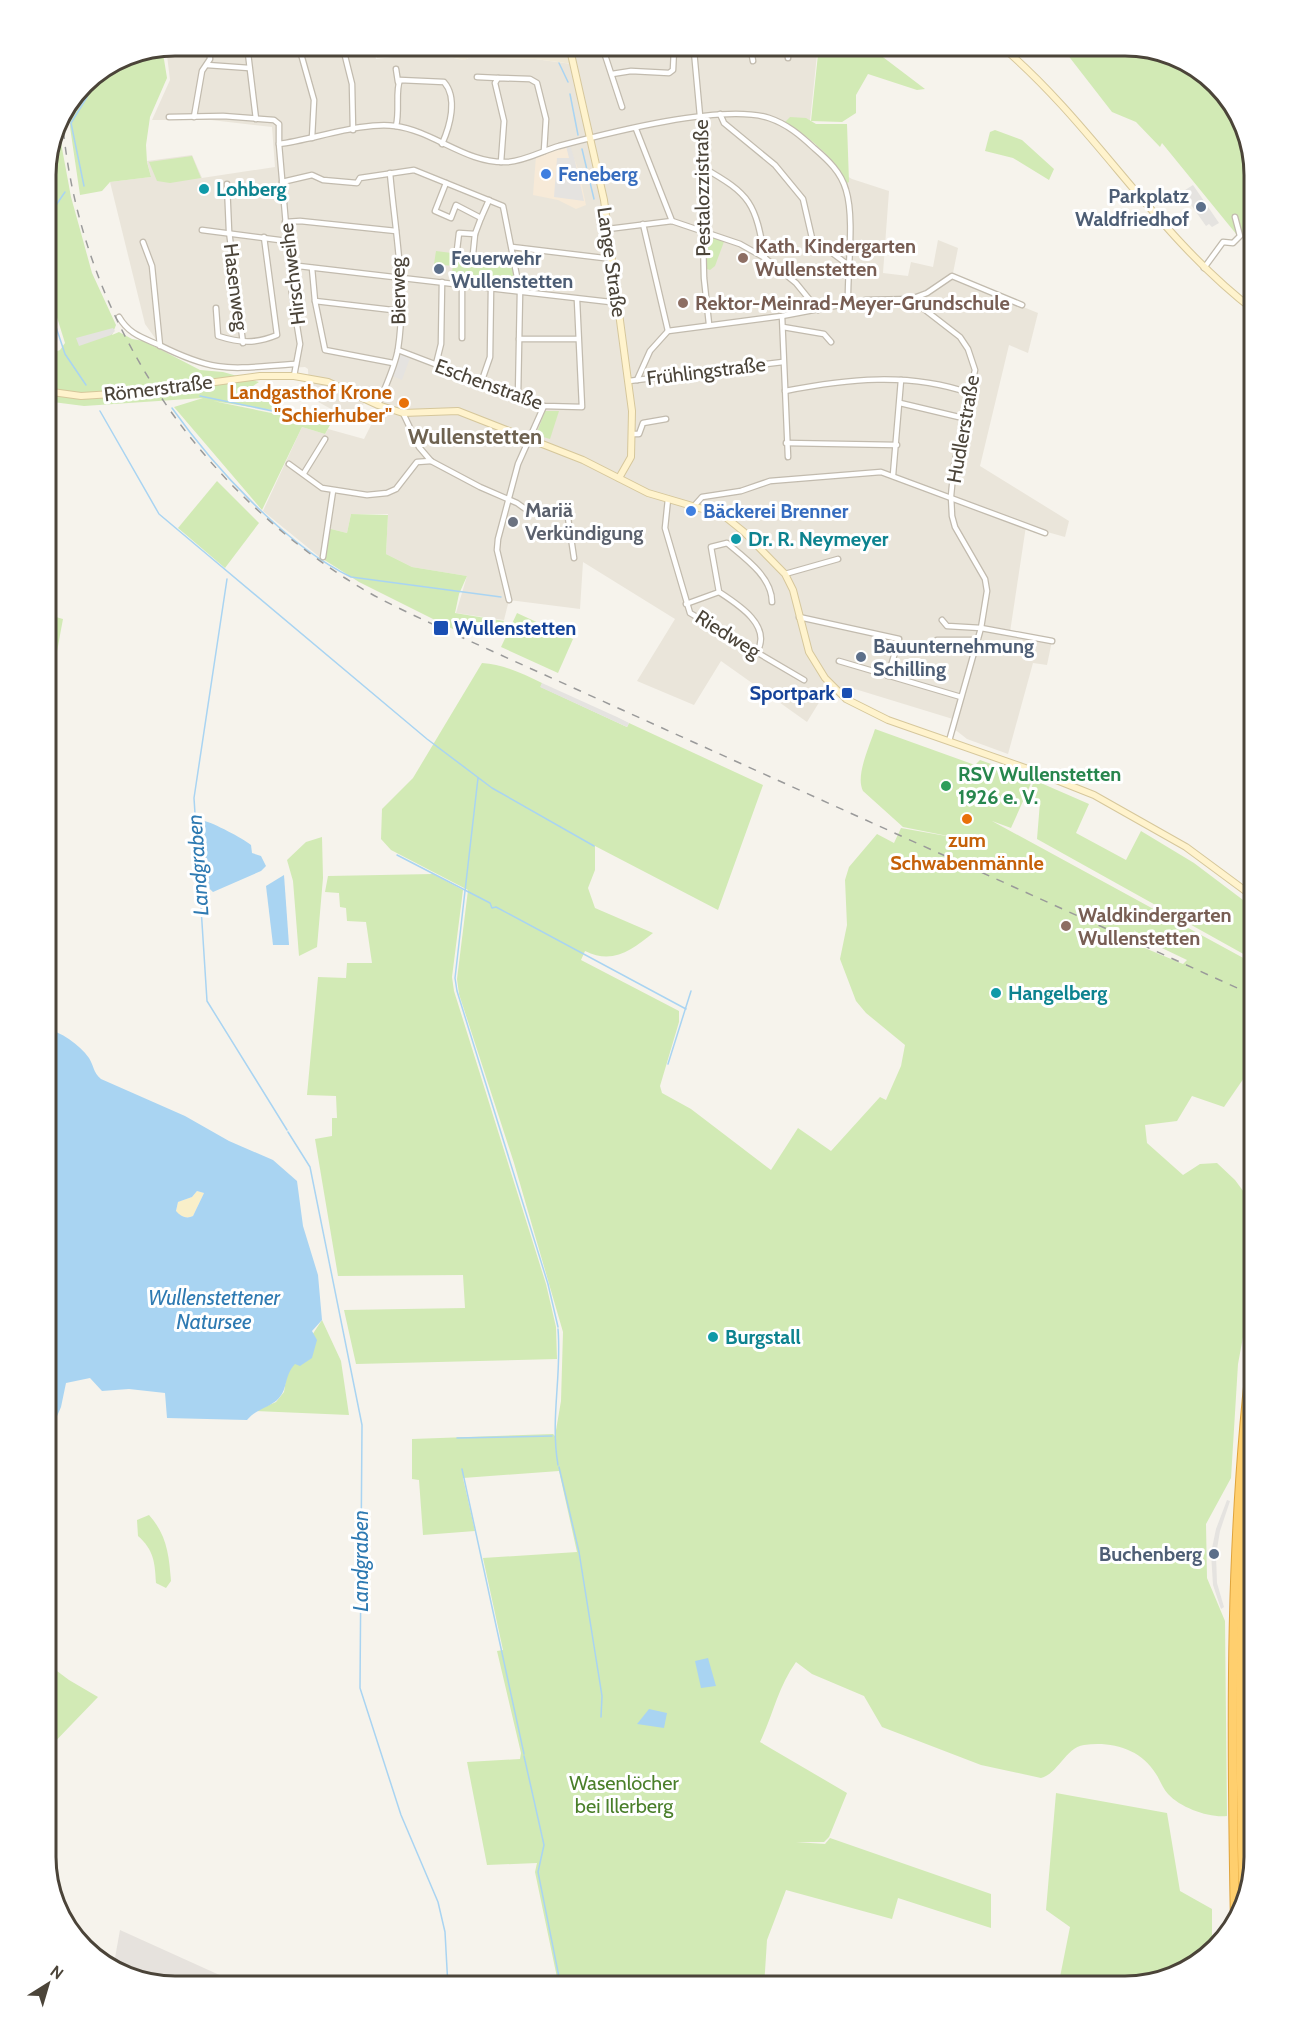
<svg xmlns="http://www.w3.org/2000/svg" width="1300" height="2032" font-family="Cabin,sans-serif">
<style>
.residential{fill:#eae5da}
.commercial{fill:#f7ead8}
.industrial{fill:#e6e2dd}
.education{fill:#efe8d6}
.green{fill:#d2eab5;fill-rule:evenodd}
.sand{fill:#f9efc9}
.parking{fill:#e5e3e0}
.water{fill:#a9d4f2;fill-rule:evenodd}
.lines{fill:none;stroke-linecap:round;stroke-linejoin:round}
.stream{stroke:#a9d4f2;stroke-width:1.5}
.street-casing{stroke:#c2bbae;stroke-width:7}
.secondary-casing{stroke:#d6c79b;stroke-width:8}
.highway-casing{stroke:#e0a43c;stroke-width:10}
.street{stroke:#fff;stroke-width:4.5}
.secondary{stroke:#fff3cd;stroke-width:6}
.highway{stroke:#ffcf6e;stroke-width:8}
.rail{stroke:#9a9a9a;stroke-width:1.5;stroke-dasharray:8 8;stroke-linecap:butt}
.secondary-bridge-casing{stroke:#d6c79b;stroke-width:8;stroke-linecap:butt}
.secondary-bridge{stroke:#fff3cd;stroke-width:6}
.shop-dot{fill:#3f7fe0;stroke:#fff;stroke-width:2}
.culture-dot{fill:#0f9aa8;stroke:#fff;stroke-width:2}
.service-dot{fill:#5c6f8a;stroke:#fff;stroke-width:2}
.education-dot{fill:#8d6e63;stroke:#fff;stroke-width:2}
.food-dot{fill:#e8710a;stroke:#fff;stroke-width:2}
.worship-dot{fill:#6b7280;stroke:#fff;stroke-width:2}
.transit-dot{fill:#1a4fb4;stroke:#fff;stroke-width:2}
.leisure-dot{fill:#2e9e5b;stroke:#fff;stroke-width:2}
.labels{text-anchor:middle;stroke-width:6;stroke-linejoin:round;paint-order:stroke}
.shop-label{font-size:20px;font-weight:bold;fill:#366cbe;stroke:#fff;text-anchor:start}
.street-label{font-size:20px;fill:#4b4439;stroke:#fff}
.culture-label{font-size:20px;font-weight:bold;fill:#0d838f;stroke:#fff;text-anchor:start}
.service-label{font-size:20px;font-weight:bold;fill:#4e5e75;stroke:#fff;text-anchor:end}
.education-label{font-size:20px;font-weight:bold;fill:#785e54;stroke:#fff;text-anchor:start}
.food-label{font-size:20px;font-weight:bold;fill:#c56008;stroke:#fff;text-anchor:end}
.worship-label{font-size:20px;font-weight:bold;fill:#5b616d;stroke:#fff;text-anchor:start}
.transit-label{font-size:20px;font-weight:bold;fill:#164399;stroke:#fff;text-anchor:start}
.leisure-label{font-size:20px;font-weight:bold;fill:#27864d;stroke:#fff;text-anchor:start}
.park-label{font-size:20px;fill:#4a7f2a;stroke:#fff}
.water-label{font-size:21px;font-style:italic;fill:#2e7ab2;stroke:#fff}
.quarter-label{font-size:22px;font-weight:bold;fill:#6e6250;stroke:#fff}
.rim{fill:none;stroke:#4b4439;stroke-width:3}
</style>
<rect width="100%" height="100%" fill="#f6f3ec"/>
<polygon class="residential" points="174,45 373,45 376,59 427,53 464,60 471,57 535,59 572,64 569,48 646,45 695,51 730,45 818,45 810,121 794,121 791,127 840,172 852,179 889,191 883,273 908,276 911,262 933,267 938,240 958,248 952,278 1038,313 1028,353 1009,345 980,466 1069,521 1065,537 1026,526 1010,632 1052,641 1047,665 1033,663 1008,754 967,739 953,728 956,720 855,689 823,696 807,722 721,661 694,705 637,681 675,619 583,562 580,609 509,600 504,620 456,613 467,576 412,567 386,554 388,514 351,514 347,533 327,528 322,559 263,511 302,427 325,434 328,429 364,439 380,407 366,400 358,413 350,414 333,410 309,397 308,369 305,367 235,371 194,363 160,345 145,324 110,182 151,177 147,161 192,155 202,178 275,167 272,127 211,120 152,120 170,80 166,47"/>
<polygon class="commercial" points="570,147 579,172 586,205 576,209 558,200 533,195 536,156"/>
<polygon class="industrial" points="120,1930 246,1987 166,1987 113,1969"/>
<polygon class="education" points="375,45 568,45 573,64 535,59 471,57 464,60 427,52 377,58"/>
<g class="green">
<polygon points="819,45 867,45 925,89 917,90 868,74 856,95 856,113 842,122 811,121"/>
<polygon points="1060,45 1134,45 1197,67 1241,117 1255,174 1255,242 1237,235 1162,143 1160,147 1136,122 1112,112"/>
<polygon points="162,47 167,78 150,117 146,145 147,162 151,177 110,182 102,191 80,195 70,127 69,104 83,83 125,55"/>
<path d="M790,117L806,118L816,124H847L849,182L847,183C834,157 809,137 785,122Z"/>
<polygon points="57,121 71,197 81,233 92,273 116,325 112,335 119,332 132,339 144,341 200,370 223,372 259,382 241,394 286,407 284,412 213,401 330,425 325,434 302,427 262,510 174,407 203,398 84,406 45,401 45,356 60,350 65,343 45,279 45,166"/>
<polygon points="995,130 1022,140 1054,169 1049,180 1013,158 985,151 990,132"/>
<polygon points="192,156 201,178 170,183 157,181 149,162"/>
<polygon points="704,231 725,239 715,266 710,270 704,268"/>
<polygon points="436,251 514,261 519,287 451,279 453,266 434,264"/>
<polygon points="545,411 559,411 550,439 536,435"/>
<polygon points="217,481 259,523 225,568 178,528"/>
<polygon points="351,514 388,515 386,554 412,567 467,576 459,594 455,613 504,621 501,627 493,625 486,630 469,622 463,634 359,582 323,559 327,528 347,533"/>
<polygon points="517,613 573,639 558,673 501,647"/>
<polygon points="45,614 63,619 50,689 45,689"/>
<path d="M482,663C503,664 523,674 542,683L541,687L627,727L629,723L763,785L718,910L595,846V870L588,888L595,908L653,933C632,950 613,965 585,951L581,960L679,1011V1022L660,1086L662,1093L691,1109L771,1170L798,1128L831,1151L880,1097L886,1100L901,1066L905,1045L866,1013L856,1001L840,959L847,925L845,880L849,867L877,834L894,843L901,828L963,839L903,827L863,791C855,776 870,745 875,729L975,765L980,760L1033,779L1011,828L992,821L1247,960V956L1037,839L1040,802L1030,793L1034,780L1089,804L1076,833L1126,860L1141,831L1194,863L1255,909V1078L1246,1075L1224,1107L1192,1096L1177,1121L1145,1125L1147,1143L1183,1175L1200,1164L1217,1163L1235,1180L1255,1207V1272L1238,1364L1231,1478L1206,1524L1207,1578L1225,1621L1227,1816C1209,1818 1181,1808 1168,1794C1163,1789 1160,1780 1156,1774C1141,1749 1112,1741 1084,1745C1065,1748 1058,1774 1041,1778L981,1765L882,1727L864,1696L812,1674L796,1662C778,1687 773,1715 760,1742L847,1793L829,1837L824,1842H796L825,1844L830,1838L991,1894V1928L898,1898L892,1919L786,1890L767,1940L764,1987H559L535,1872L537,1863L487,1865L467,1762L520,1759L521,1753L497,1651L503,1650L483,1558L577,1552L559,1471L463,1478L475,1531L423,1535L419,1480L412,1479V1439L553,1434L555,1436L561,1401L563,1332L514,1163L459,994L457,979L468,890L391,850L381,839L382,809L413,778ZM1134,930L1143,939L1187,960L1183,964L1140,946Z"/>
<polygon points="322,837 323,878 317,947 299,956 293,881 287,860 306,842"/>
<polygon points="433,874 463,890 452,977 454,991 546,1284 556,1327 557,1359 356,1364 344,1310 465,1308 463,1275 338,1276 315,1139 332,1136 332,1118 337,1118 336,1096 307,1095 318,977 346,978 347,963 372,963 366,922 347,921 346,908 340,907 339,893 325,892 328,876"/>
<polygon points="322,1320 341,1361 349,1415 255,1411 276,1402 284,1392 287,1373"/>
<polygon points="1255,1438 1255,1846 1246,1839 1246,1675"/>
<path d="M149,1515C167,1535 169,1555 171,1581L166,1588L156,1583C155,1563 154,1550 138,1536L137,1520Z"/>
<polygon points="45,1662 69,1680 98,1697 46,1751"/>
<polygon points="1056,1793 1167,1813 1180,1891 1212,1909 1212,1946 1183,1974 1126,1987 1058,1987 1070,1927 1046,1910"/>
</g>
<path class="sand" d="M197,1191L204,1193L193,1216C187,1219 181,1217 176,1212L178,1202L192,1197Z"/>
<g class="parking">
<polygon points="570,145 575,161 584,201 554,197 557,158 569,158 566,146"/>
<polygon points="1193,185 1219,223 1212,227 1209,224 1206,226 1182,192"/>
<polygon points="113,328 115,331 111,335 79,346 76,338"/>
<polygon points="400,354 410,358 402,380 393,376"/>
<polygon points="542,683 617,717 629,723 627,727 540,687"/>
<polygon points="1227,1500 1230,1501 1220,1531 1216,1555 1217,1583 1224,1607 1221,1609 1213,1585 1211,1553 1216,1529"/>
</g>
<g class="water">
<polygon points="49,625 55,628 49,672 45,674 45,636"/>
<path d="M204,821C214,823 242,838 251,845L252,853L261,856L266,866L261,871L213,892C195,877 200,842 204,821Z"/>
<polygon points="284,875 289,945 273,945 266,886"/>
<path d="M45,1028C61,1032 79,1044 89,1058C94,1066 93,1072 101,1079L185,1116L229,1141L273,1160L297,1181L303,1226L318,1275L322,1320L312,1331L317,1340L312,1358L300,1366L295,1364C284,1376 288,1388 279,1398C270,1408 257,1408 247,1420L167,1418L165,1393L129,1389L102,1391L90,1378L66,1383L61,1407L45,1444ZM197,1191L204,1193L193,1216C187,1219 181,1217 176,1211L178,1202L192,1197Z"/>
<polygon points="708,1658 716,1686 701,1688 695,1661"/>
<polygon points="649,1709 667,1713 664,1728 637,1724"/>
</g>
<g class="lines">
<g class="stream">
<polyline points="559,63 568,82"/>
<polyline points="570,94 578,135"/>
<polyline points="582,149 594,199"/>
<polyline points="84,186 71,123 87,97 95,75"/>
<polyline points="45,228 52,211 65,192"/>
<polyline points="45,294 65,354 86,385"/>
<polyline points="200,396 331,423"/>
<path d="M172,408C213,466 286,546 351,577L501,597"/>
<polyline points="100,411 159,514 427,739 492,788 594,846"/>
<polyline points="227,579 194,798 207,1001 287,1130"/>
<polyline points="478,778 455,978 457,991 548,1284 558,1327"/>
<polyline points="397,855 490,903 492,908 496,907 686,1009"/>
<polyline points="668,1064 691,991"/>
<polyline points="288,1132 310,1167 362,1425 360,1688 401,1815 438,1902 445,1932 448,1987"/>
<path d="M558,1329C562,1375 550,1419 558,1465"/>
<polyline points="457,1438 552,1436"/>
<polyline points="559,1467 579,1552 602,1696 601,1717"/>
<polyline points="462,1469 524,1754"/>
<polyline points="524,1756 544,1845 538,1872 561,1987"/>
</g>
<defs>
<g id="street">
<polyline points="247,45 256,119"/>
<polyline points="649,45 694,51 729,45"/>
<polyline points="750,45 753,61"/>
<polyline points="787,45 788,58"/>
<polyline points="273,46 303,46"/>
<polyline points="602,46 622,107"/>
<polyline points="569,47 611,45"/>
<polyline points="694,51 700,116 704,278 709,324"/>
<polyline points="207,65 249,68"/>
<polyline points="396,69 398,82"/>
<polyline points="612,74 631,71 669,73 673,70 674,49"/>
<polyline points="477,77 498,78"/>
<polyline points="720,114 724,123 775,165 803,199 812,238 847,264"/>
<polyline points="169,117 223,116 274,120 279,124 279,144"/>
<polyline points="194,117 202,71 210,59 209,45"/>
<path d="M396,126C400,111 395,91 400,80L444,82C458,98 450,126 442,144"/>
<polyline points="636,129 672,221"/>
<polyline points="312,138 314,100 301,54 303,46 307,45 343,48 352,84 353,130"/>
<polyline points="501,162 504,121 495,83 498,78 530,79 537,83 546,119 544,151"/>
<path d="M702,167C752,195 755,203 765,258"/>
<polyline points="282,182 312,175 323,180 357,183 360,178 414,170 503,206 520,292 518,396"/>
<polyline points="446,183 435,211 451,218 456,205 481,218 489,200"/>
<polyline points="227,184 229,231 243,343"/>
<polyline points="285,222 300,221 396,231"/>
<polyline points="643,224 668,331"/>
<polyline points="608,229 672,221 740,244 765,258 796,283 818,310"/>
<polyline points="202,230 287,241"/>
<polyline points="143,242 152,266 160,346"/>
<polyline points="512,247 612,259"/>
<polyline points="457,250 459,233 475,234"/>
<polyline points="473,254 475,234 481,218"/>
<polyline points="290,265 619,303"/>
<polyline points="312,268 315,301 325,350 393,363"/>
<polyline points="1204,268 1223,242 1233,243 1240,236 1235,217"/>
<polyline points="911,299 927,293 952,276 1022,305"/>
<polyline points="315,301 401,311"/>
<path d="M216,308L218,336C240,343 255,344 277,335L264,237"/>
<polyline points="782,316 788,457"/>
<path d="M119,317C129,334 141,337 159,345C219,375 232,368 296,364"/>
<polyline points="783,327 824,334 831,342"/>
<polyline points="462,338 462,284"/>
<polyline points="519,339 578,339"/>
<polyline points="398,350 544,406 582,407 577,300"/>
<polyline points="436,364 441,344 442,282"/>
<path d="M294,376L300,344L292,295L279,144C312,140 365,121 395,126C434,131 466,164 507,162C525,161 542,151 559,146C608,133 723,103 769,118C787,124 800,135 814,148C828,160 841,172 846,190C855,219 847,272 848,304"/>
<polyline points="637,380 650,351 668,331 782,316 866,300 911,299 960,337 968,349 975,370 954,465 951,496 952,516 955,527 985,579 987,591 981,628 949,741"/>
<polyline points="629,381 783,362"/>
<polyline points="481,383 490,357 491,288"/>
<path d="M785,391C846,379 909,372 969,393"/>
<polyline points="900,403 963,418"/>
<path d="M378,405C385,387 395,367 398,349C407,290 395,231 390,173"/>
<polyline points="403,413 419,447 431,461 480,487 517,503 531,513 567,511 574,558"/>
<polyline points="633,434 639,434 643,423 666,419"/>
<polyline points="786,443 897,445"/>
<polyline points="289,464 322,488 367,495 387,493 396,489 417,462 431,461"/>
<polyline points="304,473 325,439"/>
<polyline points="893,475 901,380"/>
<polyline points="668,499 665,528 690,613 804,680"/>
<polyline points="694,506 702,497 741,491 770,481 881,472 1045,533"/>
<polyline points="323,557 333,491"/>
<polyline points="785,574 838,559"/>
<polyline points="509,600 497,550 498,539 518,464 544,406"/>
<polyline points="686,604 719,592"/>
<polyline points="799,617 899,639 888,676"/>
<polyline points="942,620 947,626 981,628 1052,641"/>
<polyline points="937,640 977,640"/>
<path d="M757,652C772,626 739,605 719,592L711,547L727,543C745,558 772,577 772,602"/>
<polyline points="839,661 961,697"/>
</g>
<g id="secondary">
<polyline points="569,45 604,200 632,411 631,457 619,478"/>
<path d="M1000,45C1095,125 1156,236 1255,311"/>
<polyline points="171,388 260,376 294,376 328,382 378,405 403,413 458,411 583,460 648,493 723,515 744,532 785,574 793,590 809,652 825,678 846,699 888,720 1031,770 1094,795 1186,847 1255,898"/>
<polyline points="45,391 81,396 143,392"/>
</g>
<g id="highway">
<path d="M1243,1901C1240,1732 1235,1562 1255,1393"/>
<path d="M1235,1925C1231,1725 1229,1526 1255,1327"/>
</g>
</defs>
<use href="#street" class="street-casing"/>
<use href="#secondary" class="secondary-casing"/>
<use href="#highway" class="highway-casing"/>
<use href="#street" class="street"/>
<use href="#secondary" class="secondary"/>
<use href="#highway" class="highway"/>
<path class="rail" d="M62,115C76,304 186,475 345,578C375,598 409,613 441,628L1255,996"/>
<defs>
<polyline id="secondary-bridge" points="143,392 171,388"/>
</defs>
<use href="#secondary-bridge" class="secondary-bridge-casing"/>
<use href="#secondary-bridge" class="secondary-bridge"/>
</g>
<g class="shop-dot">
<circle cx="546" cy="174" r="6"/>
<circle cx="691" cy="511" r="6"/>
</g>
<g class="culture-dot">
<circle cx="204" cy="189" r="6"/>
<circle cx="736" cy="539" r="6"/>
<circle cx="996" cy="993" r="6"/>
<circle cx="713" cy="1337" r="6"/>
</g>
<g class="service-dot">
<circle cx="1201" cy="207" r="6"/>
<circle cx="439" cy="269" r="6"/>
<circle cx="861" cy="657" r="6"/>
<circle cx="1214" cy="1554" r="6"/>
</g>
<g class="education-dot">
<circle cx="743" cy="258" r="6"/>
<circle cx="683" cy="303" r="6"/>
<circle cx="1066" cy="926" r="6"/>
</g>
<g class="food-dot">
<circle cx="404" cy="403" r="6"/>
<circle cx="967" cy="819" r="6"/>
</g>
<circle class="worship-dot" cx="513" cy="522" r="6"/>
<g class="transit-dot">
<rect x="433" y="620" width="16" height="16" rx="3"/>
<rect x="841" y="687" width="12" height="12" rx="3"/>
</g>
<circle class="leisure-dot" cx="946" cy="786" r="6"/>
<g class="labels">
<g class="shop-label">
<text x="558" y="181">Feneberg</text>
<text x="703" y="518">Bäckerei Brenner</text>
</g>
<g class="street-label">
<text transform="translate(702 188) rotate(-91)" y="7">Pestalozzistraße</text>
<text transform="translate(612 262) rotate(82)" y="7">Lange Straße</text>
<text transform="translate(292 274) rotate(-97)" y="7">Hirschweihe</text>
<text transform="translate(236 287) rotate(83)" y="7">Hasenweg</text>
<text transform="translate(398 291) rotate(-91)" y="7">Bierweg</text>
<text transform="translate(706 371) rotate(-7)" y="7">Frühlingstraße</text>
<text transform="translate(489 384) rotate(20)" y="7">Eschenstraße</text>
<text transform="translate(158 388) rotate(-7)" y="7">Römerstraße</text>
<text transform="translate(963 429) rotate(-80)" y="7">Hudlerstraße</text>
<text transform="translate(728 634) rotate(32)" y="7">Riedweg</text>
</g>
<g class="culture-label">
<text x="216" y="196">Lohberg</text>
<text x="748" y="546">Dr. R. Neymeyer</text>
<text x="1008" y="1000">Hangelberg</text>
<text x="725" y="1344">Burgstall</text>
</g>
<g class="service-label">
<text x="1189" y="203">Parkplatz<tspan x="1189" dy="23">Waldfriedhof</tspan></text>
<text x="451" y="265" text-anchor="start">Feuerwehr<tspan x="451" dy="23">Wullenstetten</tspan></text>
<text x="873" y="653" text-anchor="start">Bauunternehmung<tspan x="873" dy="23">Schilling</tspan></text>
<text x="1202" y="1561">Buchenberg</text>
</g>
<g class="education-label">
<text x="755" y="253">Kath. Kindergarten<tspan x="755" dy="23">Wullenstetten</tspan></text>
<text x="695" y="310">Rektor-Meinrad-Meyer-Grundschule</text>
<text x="1078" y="922">Waldkindergarten<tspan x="1078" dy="23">Wullenstetten</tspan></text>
</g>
<g class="food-label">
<text x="392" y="399">Landgasthof Krone<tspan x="392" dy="23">"Schierhuber"</tspan></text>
<text x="967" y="847" text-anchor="middle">zum<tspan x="967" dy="23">Schwabenmännle</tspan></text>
</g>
<g class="worship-label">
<text x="525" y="517">Mariä<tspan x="525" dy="23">Verkündigung</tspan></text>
</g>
<g class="transit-label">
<text x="454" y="635">Wullenstetten</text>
<text x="835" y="700" text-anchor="end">Sportpark</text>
</g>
<g class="leisure-label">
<text x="958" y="781">RSV Wullenstetten<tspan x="958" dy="23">1926 e. V.</tspan></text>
</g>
<g class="park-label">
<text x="624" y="1790">Wasenlöcher<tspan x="624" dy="23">bei Illerberg</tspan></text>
</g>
<g class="water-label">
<text transform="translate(198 865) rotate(-94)" y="7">Landgraben</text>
<text x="214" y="1305">Wullenstettener<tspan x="214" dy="24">Natursee</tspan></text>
<text transform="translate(361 1561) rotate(-90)" y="7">Landgraben</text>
</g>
<g class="quarter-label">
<text x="475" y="444">Wullenstetten</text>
</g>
</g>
<path d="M0 0H1300V2032H0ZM175 56H1125A119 119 0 0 1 1244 175V1857A119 119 0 0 1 1125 1976H175A119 119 0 0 1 56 1857V175A119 119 0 0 1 175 56Z" fill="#fff" fill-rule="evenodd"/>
<path class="rim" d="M175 56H1125A119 119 0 0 1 1244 175V1857A119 119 0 0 1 1125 1976H175A119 119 0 0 1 56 1857V175A119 119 0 0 1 175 56Z"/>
<g transform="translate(48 1984) rotate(37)" stroke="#ffffff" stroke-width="4.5" paint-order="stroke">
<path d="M0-4.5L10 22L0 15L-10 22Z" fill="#4b4439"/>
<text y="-9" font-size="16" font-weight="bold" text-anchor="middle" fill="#4b4439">N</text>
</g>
</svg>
